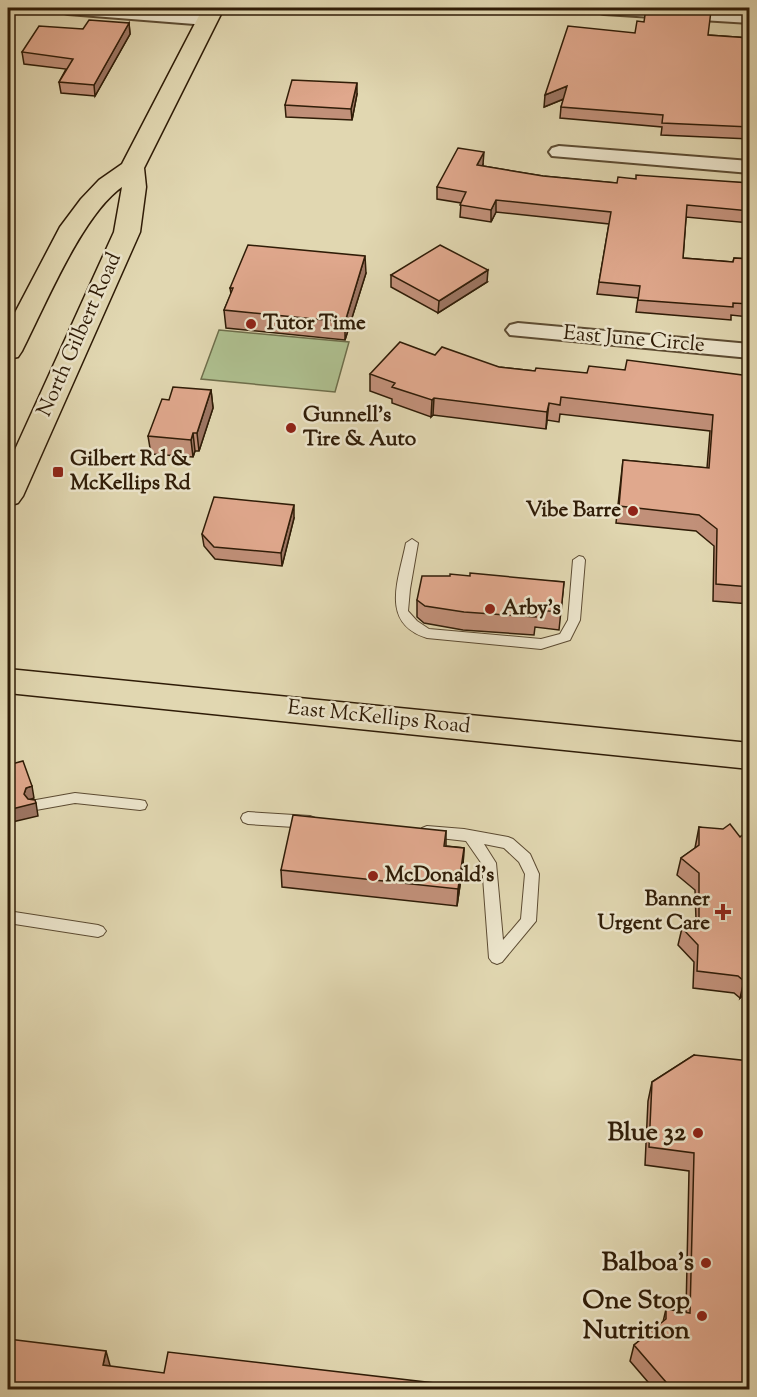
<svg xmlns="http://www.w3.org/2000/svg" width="757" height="1397" viewBox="0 0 757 1397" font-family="'Sorts Mill Goudy',serif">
<rect width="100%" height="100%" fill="#e1d7b1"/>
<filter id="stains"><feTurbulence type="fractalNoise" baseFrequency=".00333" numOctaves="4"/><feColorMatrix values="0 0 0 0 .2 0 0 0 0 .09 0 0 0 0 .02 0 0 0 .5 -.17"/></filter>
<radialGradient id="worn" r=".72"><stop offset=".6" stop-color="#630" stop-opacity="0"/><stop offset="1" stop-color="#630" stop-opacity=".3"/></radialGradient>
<path fill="#aebf8f" stroke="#6e6e4b" stroke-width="1.5" d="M219,330L349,342L335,392L201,379Z"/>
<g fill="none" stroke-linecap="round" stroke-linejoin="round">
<g stroke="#5c4b32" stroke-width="2">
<path id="lane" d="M412,539L418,543L410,589L408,611L417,621L429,629L541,639L560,634L568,620L573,560L579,556L583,557L585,560L580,620L570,640L541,649L427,638C379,623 399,579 406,543Z
M75,793L140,800L145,801L147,805L145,809L140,810L75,803L36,810L31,809L29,805L31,801L36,800Z
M248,812L310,816L315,818L317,822L315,826L310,828L248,824L243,822L241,818L243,814Z
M427,826L464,829L508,837L513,839L530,854L539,874L536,921L502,962L497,964L492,962L489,958L482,864L466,841L422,836L420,832L422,828ZM484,844L504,848L519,862L525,874L521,919L503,940L496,863Z
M8,911L98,925L103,927L106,931L103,935L98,937L8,923Z"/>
</g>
<g stroke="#5c4b32" stroke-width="4">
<path id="street" d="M59,8H132L207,13L214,15L216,19L214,23L207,25L68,14L61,12Z
M595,8H686L750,11V23L604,14L597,12Z
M559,146L750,161V173L552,156L549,152L552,148Z
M518,323L750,344V358L510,335L506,330L510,325Z"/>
</g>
<g stroke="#2f1c07" stroke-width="3">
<path id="primary" d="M203,8H224L144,168L146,187L140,232L23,496L18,503L8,506V465L114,232L122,187C82,215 45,306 22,351L18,357L8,359V326L60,227L81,199L99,180L122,164Z
M8,669L750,743V769L8,693Z"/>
</g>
<use href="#lane" fill="#ece5cc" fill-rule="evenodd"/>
<use href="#street" fill="#ece5cc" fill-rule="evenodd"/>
<use href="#primary" fill="#e1d7b1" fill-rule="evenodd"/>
</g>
<path fill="#c19079" stroke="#2f1c07" stroke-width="1.5" d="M129,23L130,34L95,96L61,93L59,82L66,69L24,64L22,52L83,29Z
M635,33L708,35L750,38V139L661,135L662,127L560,118L561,107L564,99L544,107Z
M357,94L352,120L286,117L285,105Z
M483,164V166L543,176L617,183L636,179L750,183V223L686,217L683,258L733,262L734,258L750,259L749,317L731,315V320L636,312L638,298L597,294L609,224L496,212L491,222L460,217L461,203L437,199V187Z
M366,273L345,340L226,328L224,310L231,294L230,288Z
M391,275L487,282L438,313L391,287Z
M435,355L499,367L535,371L587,373L625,370L750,376V604L713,601L714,546L696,531L616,523L623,460L707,468L710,431L560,414L559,422L547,420L546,429L433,415L431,417L392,403V399L370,391V374Z
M211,390L213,408L199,451H195L193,457L151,454L148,436Z
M294,518L282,566L215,559L204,546L202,534Z
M470,576L564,582L559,630L535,627L534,635L463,630L424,623L417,617V600Z
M699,827L740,837L750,829V994L745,993L740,998L734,993L693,988L694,962L678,945L682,928L696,920L695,890L677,875L681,858L695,848Z
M446,831V846L464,848L463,865L457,906L282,887L281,870Z
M694,1055L750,1389H654L630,1361L634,1345L663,1322L666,1309L686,1312L689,1171L645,1165L648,1101L652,1082Z"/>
<path fill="#9d7663" stroke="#2f1c07" stroke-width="1.5" d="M11,11L13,23L8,31V17Z
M129,23L130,34L95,96L94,85Z
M357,83V94L352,120L351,109Z
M567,86L566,98L544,107L545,95Z
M484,152L483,164L477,177V165Z
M496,200V212L491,222V210Z
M365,256L366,273L345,340V322Z
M488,270L487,282L438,313L439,301Z
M211,390L213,408L199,451L197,433Z
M434,398L433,415L431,417L432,400Z
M549,403L547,420L546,429L547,412Z
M193,433L195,451L193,457L191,440Z
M294,505V518L282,566L281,553Z
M32,786L34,798L29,800L36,803L38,816L8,823V810L24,794L26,788Z
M464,848L463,865L457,906L458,889Z
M750,977L745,993L740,998L744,981Z
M106,1351L111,1369L103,1365Z"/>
<path fill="#e0a88d" stroke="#2f1c07" stroke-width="1.5" d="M646,8L711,11L708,35L750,38V127L662,123L663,115L561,107L567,86L545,95L568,26L635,33L637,21L644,22Z
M89,20L129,23L94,85L59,82L73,59L22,52L39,26L83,29Z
M292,80L357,83L351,109L285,105Z
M458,148L484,152L477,165L543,176L617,183L618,177L636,179V175L750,183V211L687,205L683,258L733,262L734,258L750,259V304L733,303V307L638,300L640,286L599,282L611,212L496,200L491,210L460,205L466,192L437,187Z
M248,245L365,256L345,322L224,310L233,288H230Z
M440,245L488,270L439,301L391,275Z
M400,342L435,355L442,347L499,367L535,371L536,368L587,373L589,366L625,370L627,360L750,376V587L716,584L717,529L699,515L619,506L623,460L709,468L713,415L561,397L560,405L549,403L547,412L434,398L432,400L392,387L395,383L370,374Z
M173,387L211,390L197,433H193L191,440L148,436L162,399L169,400Z
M214,497L294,505L281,553L214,547L202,534Z
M470,573L564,582L561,612L536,610V617L464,612L425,606L417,600L422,576H450V574L470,576Z
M23,761L32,786L26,788L24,794L28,799L35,800L36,803L8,810V765Z
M293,815L446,831L444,846L464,848L458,889L281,870Z
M730,824L740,837L750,829V977L744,981L738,976L697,971L698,945L682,928L699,918V873L681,858L699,845V827L723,829Z
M694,1055L750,1061V1389H672L634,1345L666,1319V1309L690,1313L694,1153L649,1147L652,1082Z
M8,1339L106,1351L103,1365L164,1373L168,1352L443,1384V1389H8Z"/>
<g fill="#8f2418" stroke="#ece5cc" stroke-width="2">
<circle cx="251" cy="324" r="6"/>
<circle cx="291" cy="428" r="6"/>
<rect x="52" y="466" width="12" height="12" rx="3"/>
<circle cx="633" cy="511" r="6"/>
<circle cx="490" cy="609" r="6"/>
<circle cx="373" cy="876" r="6"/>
<path d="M720 903h6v6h6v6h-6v6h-6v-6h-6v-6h6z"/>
<circle cx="698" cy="1133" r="6"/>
<circle cx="706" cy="1263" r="6"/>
<circle cx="702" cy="1316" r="6"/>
</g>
<g text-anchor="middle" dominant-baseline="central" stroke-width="5" stroke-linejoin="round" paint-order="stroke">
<g font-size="21" font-weight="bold" fill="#2f1c07" stroke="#ece5cc" text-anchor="start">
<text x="263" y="324">Tutor Time</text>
<text x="303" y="416">Gunnell's<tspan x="303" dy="24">Tire &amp; Auto</tspan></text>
<text x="70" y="460">Gilbert Rd &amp;<tspan x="70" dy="24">McKellips Rd</tspan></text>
<text x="621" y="511" text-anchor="end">Vibe Barre</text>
<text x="502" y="609">Arby's</text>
<text x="385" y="876">McDonald's</text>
<text x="710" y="900" text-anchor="end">Banner<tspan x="710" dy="24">Urgent Care</tspan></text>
</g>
<g font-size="21" fill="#2f1c07" stroke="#ece5cc">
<text transform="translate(80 335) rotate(-66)">North Gilbert Road</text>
<text transform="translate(634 340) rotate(5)">East June Circle</text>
<text transform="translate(379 718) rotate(6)">East McKellips Road</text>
</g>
<g font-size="26" font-weight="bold" fill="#2f1c07" stroke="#ece5cc" text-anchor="end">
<text x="686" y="1133">Blue 32</text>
<text x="694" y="1263">Balboa’s</text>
<text x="690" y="1301">One Stop<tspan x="690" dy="30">Nutrition</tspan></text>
</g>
</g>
<rect width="757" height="1397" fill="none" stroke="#e1d7b1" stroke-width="30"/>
<rect x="9" y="9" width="739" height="1379" fill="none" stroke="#2f1c07" stroke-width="3"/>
<rect x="15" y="15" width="727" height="1367" fill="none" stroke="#2f1c07" stroke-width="1.5"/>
<rect width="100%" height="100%" filter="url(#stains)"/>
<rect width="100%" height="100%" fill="url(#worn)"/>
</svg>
